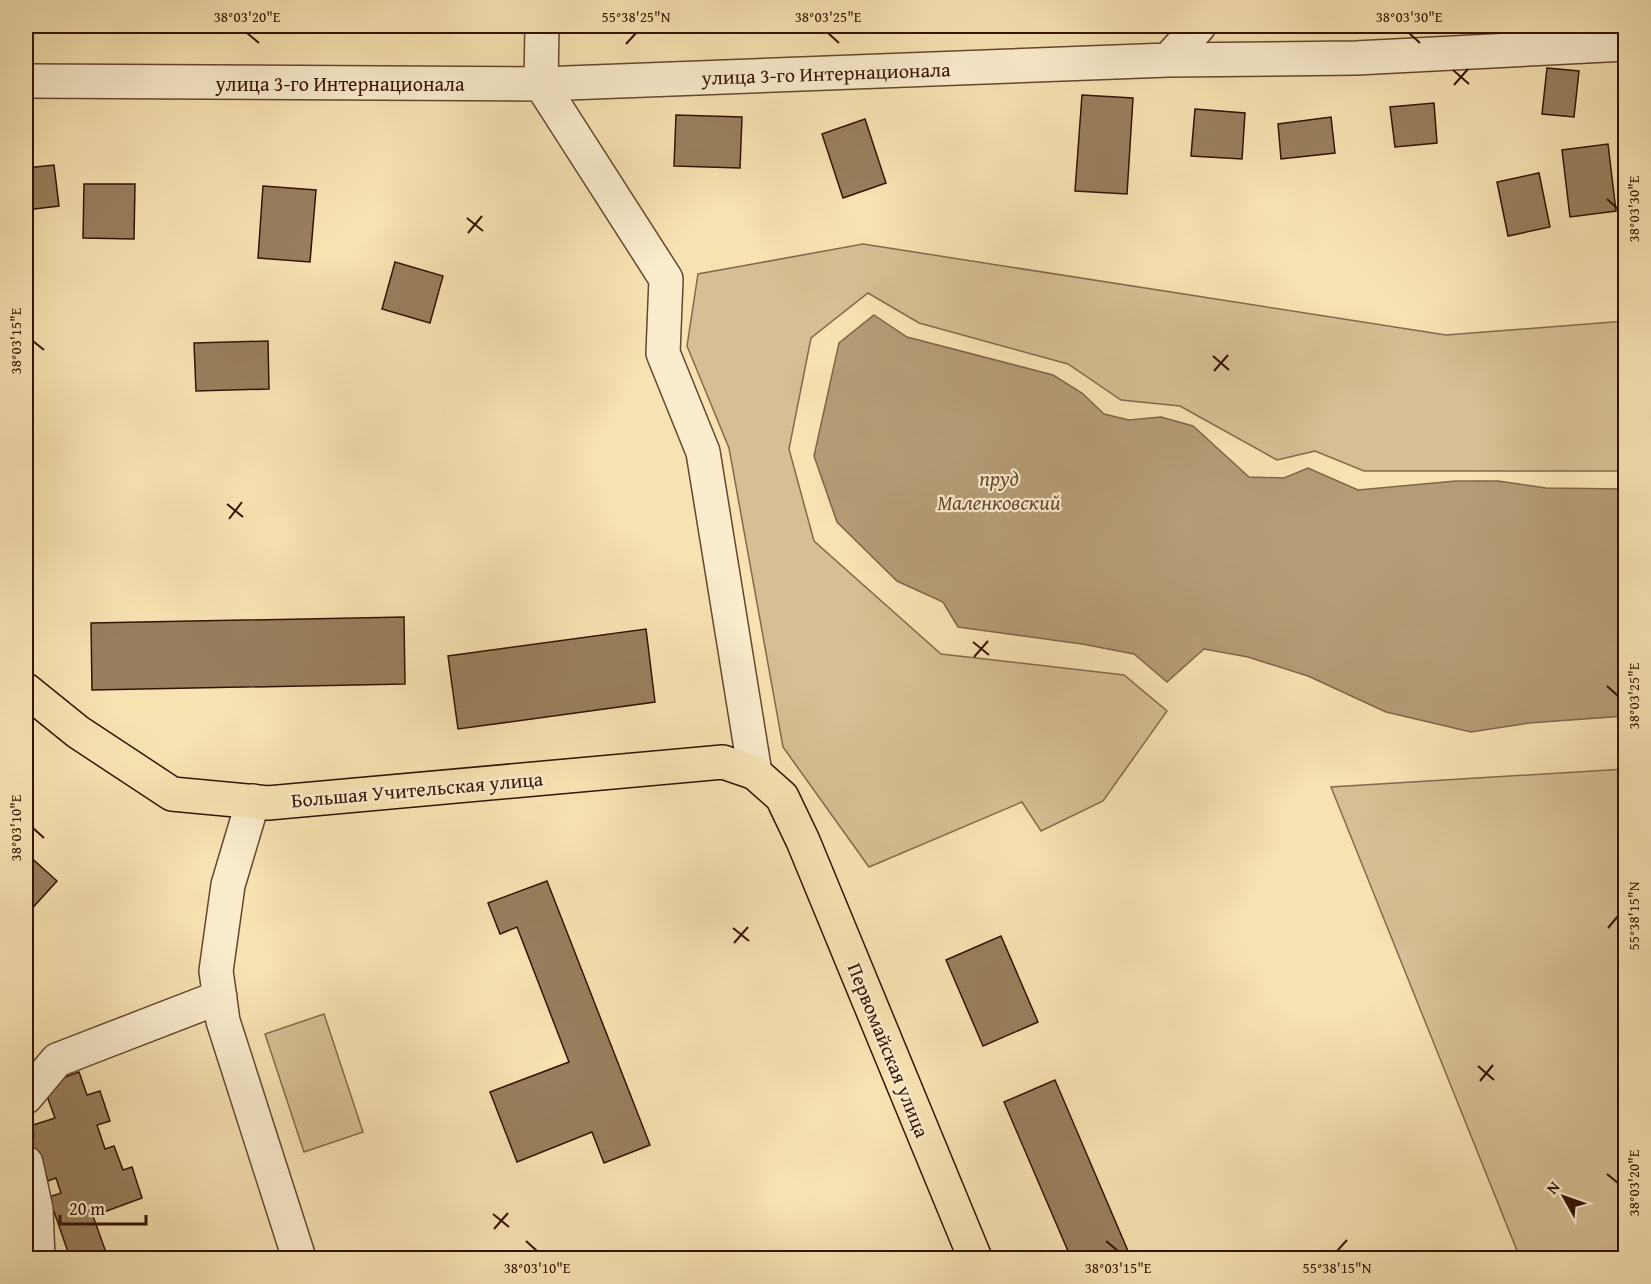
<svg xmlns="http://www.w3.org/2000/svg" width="1651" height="1284" viewBox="0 0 1651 1284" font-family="'Gentium Book Plus',serif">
<rect width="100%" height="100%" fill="#f7e2b2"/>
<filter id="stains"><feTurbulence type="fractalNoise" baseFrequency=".00333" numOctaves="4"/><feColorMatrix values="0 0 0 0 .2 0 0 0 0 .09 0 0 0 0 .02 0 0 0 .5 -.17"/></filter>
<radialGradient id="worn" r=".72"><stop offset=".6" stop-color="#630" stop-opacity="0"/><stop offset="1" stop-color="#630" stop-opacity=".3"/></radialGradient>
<path fill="#d6bf94" stroke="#85694c" stroke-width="1.5" d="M863,244L1446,335L1625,321V471H1364L1315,451L1277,460L1180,406L1121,400L1068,364L919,323L868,293L811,338L789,449L814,541L941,654L1124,675L1167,711L1103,801L1041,831L1022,802L869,867L783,747L729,448L687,346L698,274Z
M1625,769V1258H1520L1331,787Z
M324,1014L363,1132L304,1152L265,1034Z"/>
<path fill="#b59c76" stroke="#816548" stroke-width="1.5" d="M874,315L907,337L1053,375L1082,393L1104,414L1129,420L1161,417L1193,426L1249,477L1284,478L1308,468L1358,490L1456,481H1498L1546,488L1625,489V716L1529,723L1471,732L1386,712L1308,676L1248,657L1204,649L1167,682L1134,654L1082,644L958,627L943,602L897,581L837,522L814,456L839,343Z"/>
<path fill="#997f5e" stroke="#341303" stroke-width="1.5" d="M1547,68L1579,71L1574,117L1542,114Z
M1082,95L1133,98L1127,194L1075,191Z
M1434,103L1437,143L1395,147L1390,107Z
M1195,109L1245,113L1242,159L1191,156Z
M676,115L742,117L740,168L674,166Z
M1331,117L1335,153L1281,159L1278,124Z
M865,119L886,183L843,198L822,134Z
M1608,144L1616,211L1570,217L1562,150Z
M54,165L59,206L26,210V168Z
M1539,173L1550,227L1508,236L1497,182Z
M84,184H135L134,239L83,238Z
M263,186L316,190L310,262L258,258Z
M395,262L443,276L430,323L382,309Z
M268,341L269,389L196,391L194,343Z
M404,617L405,684L92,690L91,623Z
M646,629L655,702L458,729L448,656Z
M26,853L57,881L26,915Z
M547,881L650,1145L604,1163L592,1132L517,1162L490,1092L569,1062L517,927L500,934L488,903Z
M1001,936L1038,1022L983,1046L946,960Z
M79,1072L87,1095L100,1091L110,1121L97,1125L105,1149L114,1146L123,1170L132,1167L142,1198L93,1216L108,1258H70L49,1197L61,1193L56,1178L48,1181L42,1162L26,1152V1138L34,1136L30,1126L55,1118L43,1085Z
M1055,1080L1131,1258H1071L1004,1102Z"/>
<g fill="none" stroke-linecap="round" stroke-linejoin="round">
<g stroke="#65472f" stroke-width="36">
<path id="minor" d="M542,26L541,84L666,279L663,353L703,452L755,773
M1168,60L1199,26
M26,81L541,84L1168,60L1356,58L1626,44
M253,801L228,885L216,971L223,1021L299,1258
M26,1097L57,1060L220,997
M26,1163L36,1209L38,1258"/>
</g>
<g stroke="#341303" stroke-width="36">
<path id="major" d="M26,690L78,732L172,794L268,803L723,762L755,773L782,797L803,841L975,1258"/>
</g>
<use href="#minor" stroke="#faeccd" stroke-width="33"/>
<use href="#major" stroke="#f7e2b2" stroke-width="33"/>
</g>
<path fill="none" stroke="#341303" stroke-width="2" d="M247,33L259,43M828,33L839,43M1409,33L1420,43M626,44L636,33M1453,70L1469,84M1454,85L1468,69M1607,199L1618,209M467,218L483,231M468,233L482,216M33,341L44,350M1213,356L1229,370M1214,371L1228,355M227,504L243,517M229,519L242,502M973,642L989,655M974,657L988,641M1607,686L1618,696M33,828L44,838M733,928L749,941M1608,928L1618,916M734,943L748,927M1478,1066L1494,1080M1480,1081L1493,1065M1607,1174L1618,1183M493,1214L509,1227M494,1229L508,1213M526,1241L537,1251M1106,1241L1118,1251M1337,1251L1347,1240"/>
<g text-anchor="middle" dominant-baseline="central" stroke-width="4.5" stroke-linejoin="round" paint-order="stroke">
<g font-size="20" fill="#341303" stroke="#faeccd">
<text transform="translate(826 73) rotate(-2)">улица 3-го Интернационала</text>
<text x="340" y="83">улица 3-го Интернационала</text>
<text transform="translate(417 789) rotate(-5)">Большая Учительская улица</text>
<text transform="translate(889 1050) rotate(68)">Первомайская улица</text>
</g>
<g font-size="21" font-style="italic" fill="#684a31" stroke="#faeccd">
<text x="999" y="478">пруд<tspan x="999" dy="24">Маленковский</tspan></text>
</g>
</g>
<rect width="1651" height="1284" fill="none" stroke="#f7e2b2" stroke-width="66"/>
<g transform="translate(1564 1197) rotate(310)" stroke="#faeccd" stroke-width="4.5" paint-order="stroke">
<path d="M0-4.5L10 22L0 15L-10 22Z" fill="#341303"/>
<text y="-9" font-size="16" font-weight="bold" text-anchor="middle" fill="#341303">N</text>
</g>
<path d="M60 1215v9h86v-9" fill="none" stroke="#341303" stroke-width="3"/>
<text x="69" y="1215" font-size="18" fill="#341303" stroke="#faeccd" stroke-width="4.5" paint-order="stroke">20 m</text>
<rect x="33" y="33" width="1585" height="1218" fill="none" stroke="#341303" stroke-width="2"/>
<g font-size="15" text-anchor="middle" fill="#341303">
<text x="247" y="22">38°03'20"E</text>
<text x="636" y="22">55°38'25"N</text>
<text x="828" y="22">38°03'25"E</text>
<text x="1409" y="22">38°03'30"E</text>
<text transform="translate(1634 209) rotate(-90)" y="5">38°03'30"E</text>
<text transform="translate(16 341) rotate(-90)" y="5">38°03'15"E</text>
<text transform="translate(1634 696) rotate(-90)" y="5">38°03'25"E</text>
<text transform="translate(16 828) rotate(-90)" y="5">38°03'10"E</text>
<text transform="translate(1634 916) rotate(-90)" y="5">55°38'15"N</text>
<text transform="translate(1634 1183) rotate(-90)" y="5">38°03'20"E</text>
<text x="537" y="1273">38°03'10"E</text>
<text x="1118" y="1273">38°03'15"E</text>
<text x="1337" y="1273">55°38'15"N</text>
</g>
<rect width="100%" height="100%" filter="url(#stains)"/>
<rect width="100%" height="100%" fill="url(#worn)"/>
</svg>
